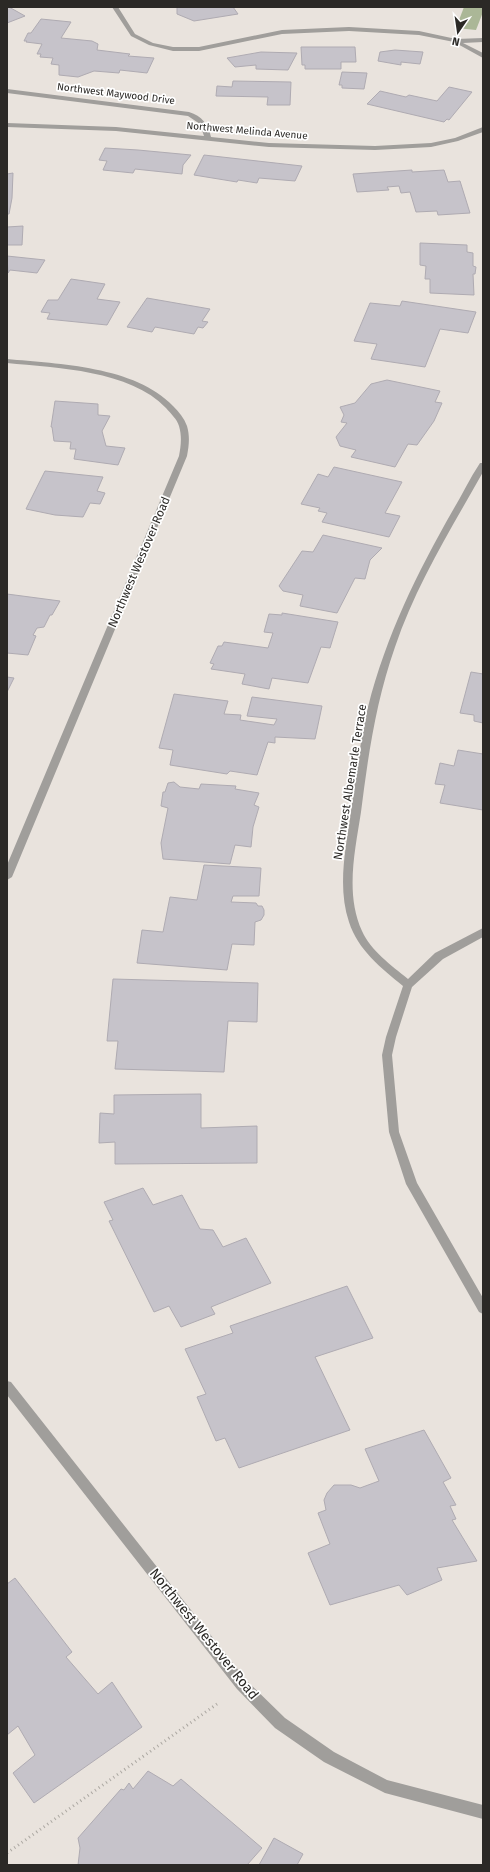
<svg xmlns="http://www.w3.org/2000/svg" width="490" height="1872" viewBox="0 0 490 1872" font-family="'Fira Sans',sans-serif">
<rect width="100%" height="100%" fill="#e9e3dd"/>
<path fill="#abb797" d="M464,7H483V12L476,30L456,28Z"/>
<path fill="#c6c3ca" stroke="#afabb2" d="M7,7H9L25,16L7,23Z
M177,7H233L238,14L194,21L177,14Z
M41,19L71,22L61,38L92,41L98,44L97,50L130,54L128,56L154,58L147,73L120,70L119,73L94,71L78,77L59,75V65L51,64L53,58L40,57L41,54H37L42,44L26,42L27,41H24L28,33H31Z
M301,47H355L356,62H341V69H305V65H302Z
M395,50L423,52L420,64L401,62V65L378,61L380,52Z
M261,52L297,53L288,70L256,69V65L235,67L227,58Z
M342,72L367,73L364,89L342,88V85H339Z
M233,81L291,82L290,105H267L268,97L216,96L217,86L232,87Z
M449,87L472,92L449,120L447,119L444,122L367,104L380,91L406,97L409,95L437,101Z
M105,148L138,150L191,155L183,165L182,174L135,169L133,173L103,170L107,161L99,160Z
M204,155L302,166L295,181L259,178L257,183L238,180L237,182L194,175Z
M412,170V172L444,170L448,182L460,181L470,213L438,215L437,211L416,212L410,192L401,193L399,186L387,187L389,190L357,192L353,174Z
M13,173L12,198L9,214H7V174Z
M23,226L22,245H7V227Z
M420,243L467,245V252L473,253V266L476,267L475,274H473L474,295L430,293V279H425L426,266L420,265Z
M7,256L45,260L37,273L10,270L8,273Z
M71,279L105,284L97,299L120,302L107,325L47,319L50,313L41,312L48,300H58Z
M147,298L210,309L202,321L208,322L203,328L198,327L194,334L155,327L152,332L127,327Z
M402,301L476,312L468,333L440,329L425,367L371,359L377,344L354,341L370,303L400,306Z
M387,380L440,391L435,402L442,403L434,421L417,445L408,444L395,467L351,457L356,450L340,446L336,437L347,423L341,422L344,415L340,407L355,403L371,384Z
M55,401L98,404V415L110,416L102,431L106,446L125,448L118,465L74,459L76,449H70L71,442L54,441L52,427H51Z
M334,467L402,482L385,513L400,516L389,537L322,522L327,513L318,511L320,508L301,504L318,474L328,477Z
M45,471L103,477L97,491L105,493L100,504L90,503L83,517L55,515L26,509Z
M323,535L382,548L370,560L365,579L355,578L337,613L300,606L303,595L283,591L279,586L302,551L313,552Z
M7,594L60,601L52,615H50L44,627L37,628L33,635L36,636L28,655L7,653Z
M282,613L338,622L330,648L321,647L308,683L272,678L269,689L242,684L245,674L211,669L214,664L210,663L218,646H222L224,642L268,648L273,633L264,632L269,614L282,615Z
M471,672L483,674V723L474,721V715L460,713Z
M7,677L14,678L7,692Z
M174,694L228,701L224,714L241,715L240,720L274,725L277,719L247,716L252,697L322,706L315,739L275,737V743L268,742L257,775L230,771L227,774L170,765L173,750L159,748Z
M458,750L483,754V810L440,803L445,785L435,784L440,763L454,766Z
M174,782L180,787L199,789L201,784L236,786L235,789L259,793L254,805L259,807L253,827L251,847L235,845L230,864L163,859L161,843L168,808L161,806L163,792H165L168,783Z
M204,865L261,868L259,896H233L231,902L256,903L258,906H262L264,910V915L261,920L255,922L254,945L232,944L227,970L137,963L142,930L163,932L170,897L197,900Z
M113,979L258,983L257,1022L228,1021L224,1072L115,1069L118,1041H107Z
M201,1094V1128L257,1126V1163L115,1164V1142L99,1143L100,1113L114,1114V1095Z
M143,1188L153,1205L182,1195L200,1229L213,1230L223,1247L246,1238L271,1283L211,1307L215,1314L181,1327L169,1306L154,1312L109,1221L113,1220L104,1202Z
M347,1286L373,1338L315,1357L350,1430L239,1468L225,1438L216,1441L197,1397L206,1394L185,1349L233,1333L230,1326Z
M424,1430L451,1478L443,1482L456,1505L450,1506L456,1519L452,1520L477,1561L437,1568L442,1580L407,1595L399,1585L330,1605L308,1553L330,1544L318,1513L326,1510L324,1500L327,1493L334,1485H351L360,1488L379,1481L365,1449Z
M15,1578L72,1652L66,1657L98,1694L112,1682L142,1727L34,1803L13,1773L35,1755L18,1726L7,1735V1584Z
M148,1771L173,1786L181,1779L262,1848L247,1865H78L80,1848L78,1838L121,1789L124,1790L129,1783L133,1789Z
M274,1838L303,1854L297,1865H259Z"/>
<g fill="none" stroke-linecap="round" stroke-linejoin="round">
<path stroke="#aca8a2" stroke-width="3" stroke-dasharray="1 3.5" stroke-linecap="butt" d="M7,1853L217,1704"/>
<path fill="#a09e9b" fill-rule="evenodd" d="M112,7H118L135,34L153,43L173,47H199L282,30L349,27L419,31L456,39L483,38V42L463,43L483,53V58L454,42L419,35L349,31L282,34L199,51H173L149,45L131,36Z
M7,89L189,112C202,116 208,124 211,137L269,143L375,146L431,143L455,138L483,127V132L458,141L431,147L375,150L269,147L116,131L7,127V123L116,127L204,136L200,124L188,116L7,93Z
M7,359C59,364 135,366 173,406C179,412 184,418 187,426C190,436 189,446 187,456L12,877L7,880V865L179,456C181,446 182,436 179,426C177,419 171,414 166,408C130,370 57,368 7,363Z
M480,463H483V472C451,529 416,585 395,647C376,701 368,756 361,812C355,851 345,894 362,931C371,951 391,965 408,979L435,953L483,928V937L443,959L412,987L396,1037L392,1055L399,1132L417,1183L483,1298V1314L479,1312L406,1184L389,1132L382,1055L386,1037L403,986C381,968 358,950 349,922C337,886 346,848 351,811C356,776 360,741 368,707C386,636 417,573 453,510C462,495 470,478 480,463Z
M7,1381L11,1382L247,1681L285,1718L334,1752L387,1780L483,1805V1819L385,1793L324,1762L275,1728L237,1689L7,1395Z"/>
</g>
<g text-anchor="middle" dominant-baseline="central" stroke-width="3.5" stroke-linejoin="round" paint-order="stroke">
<g font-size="10" fill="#2b2926" stroke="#fff">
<text transform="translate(116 94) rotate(7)">Northwest Maywood Drive</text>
<text transform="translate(247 131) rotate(5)">Northwest Melinda Avenue</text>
</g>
<g font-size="12" fill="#2b2926" stroke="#fff">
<text transform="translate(139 562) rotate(-67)">Northwest Westover Road</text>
<text transform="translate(350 782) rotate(-81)">Northwest Albemarle Terrace</text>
</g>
<g font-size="14" fill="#2b2926" stroke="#fff">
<text transform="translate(204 1634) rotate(51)">Northwest Westover Road</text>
</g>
</g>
<rect width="490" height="1872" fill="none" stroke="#2b2926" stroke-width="16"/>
<g transform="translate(458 32) rotate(193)" stroke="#ffffff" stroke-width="3" paint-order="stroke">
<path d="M0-3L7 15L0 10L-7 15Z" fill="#2b2926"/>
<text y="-6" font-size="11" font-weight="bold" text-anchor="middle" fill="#2b2926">N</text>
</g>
</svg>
